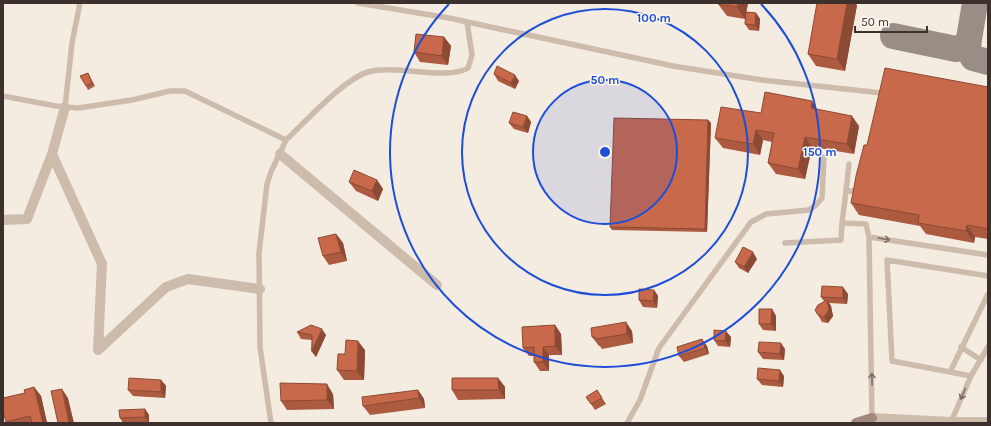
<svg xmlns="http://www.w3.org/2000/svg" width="991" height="426" viewBox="0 0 991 426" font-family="Karla,sans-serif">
<rect width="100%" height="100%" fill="#f4ebe1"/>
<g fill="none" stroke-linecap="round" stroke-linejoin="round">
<path stroke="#988e86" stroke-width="26" d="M893,36L956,49L963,47L969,39L968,49L973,58L988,62
M969,39L975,3"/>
<path stroke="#cdbbac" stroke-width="5.5" d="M358,3L449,18L673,66L762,80L882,93
M3,96L56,106L78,108L132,100L170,91H185L286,140C305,122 344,79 368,72C396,64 446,81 468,68L472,55L467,22
M65,107L72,43L80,3
M846,191L849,164
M859,191H846L842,223L866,224L869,237
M785,243L841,240L842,223
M961,347L981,360
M950,372L988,294
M971,376L892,361L887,260L988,276
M872,418L869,237L988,255
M951,422L971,376L988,347
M271,423L260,347L259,253L267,184L271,172L286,140
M627,423L640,400L659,348L751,222L766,214L809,210L816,205L822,198L824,157"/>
<path stroke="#cdbbac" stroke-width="10" d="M65,107L52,154L102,264L98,350L166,287L188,279L260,289
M280,154L437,285
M3,220L27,219L52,154
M872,418L951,422H988"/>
<path stroke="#a18a7d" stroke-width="10" d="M856,423L872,418"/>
</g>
<path fill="#ac5a40" d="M748,3L746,12L756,13L760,19L759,31L749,30L745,24V19L727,16L718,4Z
M857,5L845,71L816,66L808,54Z
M444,37L451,46L448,65L420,62L414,52Z
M88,73L95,86L88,90L86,86Z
M494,74L519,81L515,89L498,81Z
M988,87V239L975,237L974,243L926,234L920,226L859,215L851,203L867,145Z
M818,110L859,126L854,154L812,147L805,179L776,174L768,163L772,142L763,140L760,155L723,148L715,138L761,113Z
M527,116L531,122L528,133L514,129L509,123Z
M708,120L711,123L707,232L612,230L610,227Z
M377,180L383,189L378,201L356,191L349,182Z
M336,234L343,243L347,261L329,265L323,256Z
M757,259L748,273L739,268L735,262Z
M654,290L658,296L657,308L643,307L639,300Z
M848,294L847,304L829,303L831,306L833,316L828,323L822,322L818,315L824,301L821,297Z
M772,309L776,316V331L763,330L759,324Z
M555,325L561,334L562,355H549V371H540L534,362V356H529L523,348Z
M632,331L633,343L602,349L600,346H599L592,337Z
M297,332L326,335L316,357L311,351L312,340L301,339Z
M731,337L730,347L718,346L714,340Z
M707,346L709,354L684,362L679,356Z
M785,349L784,360L763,359L758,352Z
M365,350L364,380H344L337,370L345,354Z
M784,376L783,387L762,385L757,379Z
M498,378L505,387V399L458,400L452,390Z
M161,380L166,386L165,398L133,396L128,390Z
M34,387L41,396L47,423H6V422L25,393Z
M418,390L424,399L425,408L370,415L363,406Z
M597,390L606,404L595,410L591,404Z
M333,394L334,409L287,410L281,401Z
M145,409L149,415V423H123L120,418Z"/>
<path fill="#8c4a34" d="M738,3H748L745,19L737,7Z
M847,3H855L857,5L845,71L837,59Z
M756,13L760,19L759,31L755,25Z
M444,37L451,46L448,65L442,56Z
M515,75L519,81L515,89L511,83Z
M812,101L819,112L811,108Z
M527,116L531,122L528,133L523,127Z
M852,116L859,126L854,154L847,144Z
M708,120L711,123L707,232L705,229Z
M756,130L763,140L760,155L753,144Z
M805,137L812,147L805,179L798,169Z
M377,180L383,189L378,201L372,191Z
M967,225L975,237L974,243L966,231Z
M336,234L343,243L347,261L341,252Z
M753,252L757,259L748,273L744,267Z
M843,287L848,294L847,304L843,298Z
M654,290L658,296L657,308L653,301Z
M827,300L831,306L833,316L828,323L824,317Z
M772,309L776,316V331L771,324Z
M626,322L632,331L633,343L627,334Z
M555,325L561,334L562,355L555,346Z
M322,329L326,335L316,357L312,351Z
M726,331L731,337L730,347L725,341Z
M702,339L707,346L709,354L705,348Z
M358,341L365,350L364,380L357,371Z
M781,343L785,349L784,360L780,354Z
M543,347L549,355V371L543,362Z
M780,370L784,376L783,387L779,381Z
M498,378L505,387V399L499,390Z
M161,380L166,386L165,398L161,392Z
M327,384L333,394L334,409L327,400Z
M34,387L41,396L47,423H43Z
M62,389L68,398L74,423H69Z
M418,390L424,399L425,408L419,398Z
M145,409L149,415V423L145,417Z"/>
<path fill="#c8694b" stroke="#8c4a34" d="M718,3H738L737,7L718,4Z
M817,3H847L837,59L808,54Z
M746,12L756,13L755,25L745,24Z
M416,34L444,37L442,56L414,52Z
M497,66L515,75L511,83L494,74Z
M885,68L988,87V229L967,225L966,231L918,223L919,215L851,203L856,176L864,145H867Z
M88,73L92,83L86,86L80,76Z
M765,92L812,101L811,108L852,116L847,144L805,137L798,169L768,163L774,133L756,130L753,144L715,138L721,107L761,113Z
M513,112L527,116L523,127L509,123Z
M614,118L708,120L705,229L610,227Z
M354,170L377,180L372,191L349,182Z
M336,234L341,252L323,256L318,238Z
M743,247L753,252L744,267L735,262Z
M822,286L843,287V298L821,297Z
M639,289L654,290L653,301L639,300Z
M827,300L829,310L824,317L818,315L815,310L818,305Z
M759,309H772L771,324H759Z
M626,322L627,334L595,339V337H592L591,328Z
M311,325L322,329L312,351V335L297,332Z
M555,325V346L543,347V362H534V347L523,348L522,327Z
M714,330L726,331L725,341L714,340Z
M702,339L705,348L679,356L677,347Z
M346,340L358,341L357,371L337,370L338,354H345Z
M759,342L781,343L780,354L758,352Z
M758,368L780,370L779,381L757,379Z
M129,378L161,380V392L128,390Z
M452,378H498L499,390H452Z
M280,383L327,384V400L281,401Z
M34,387L43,423H32L30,416L6,422L3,411V398L25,393L24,390Z
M62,389L69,423H58L51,391Z
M418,390L419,398L363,406L362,397Z
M597,390L602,398L591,404L586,397Z
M145,409V417L120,418L119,410Z"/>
<defs><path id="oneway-shaft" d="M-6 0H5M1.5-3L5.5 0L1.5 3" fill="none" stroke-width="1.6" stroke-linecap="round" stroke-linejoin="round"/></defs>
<g stroke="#7d6f65">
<use href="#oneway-shaft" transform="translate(884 239) rotate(9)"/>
<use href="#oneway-shaft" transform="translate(872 379) rotate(-91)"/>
<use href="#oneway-shaft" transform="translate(963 394) rotate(113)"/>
</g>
<circle cx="605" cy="152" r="72" fill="#1d4ed8" fill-opacity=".12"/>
<g fill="none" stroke="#1d4ed8" stroke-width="2">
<circle cx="605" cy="152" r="72"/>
<circle cx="605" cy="152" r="143"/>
<path d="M761 4A215 215 0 1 1 449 4"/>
</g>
<circle cx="605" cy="152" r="6" fill="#1d4ed8" stroke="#fbf5ee" stroke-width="2"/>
<g font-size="12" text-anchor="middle" font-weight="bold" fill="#1d4ed8" stroke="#fbf5ee" stroke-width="3" stroke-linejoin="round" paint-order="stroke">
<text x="654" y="22">100 m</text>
<text x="605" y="84">50 m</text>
<text x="820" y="156">150 m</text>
</g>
<rect width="991" height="426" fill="none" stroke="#3b302b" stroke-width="8"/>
<path d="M855 26v6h72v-6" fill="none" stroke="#3b302b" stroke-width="2"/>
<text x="861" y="26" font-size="12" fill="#3b302b" stroke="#fbf5ee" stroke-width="3" paint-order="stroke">50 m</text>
</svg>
